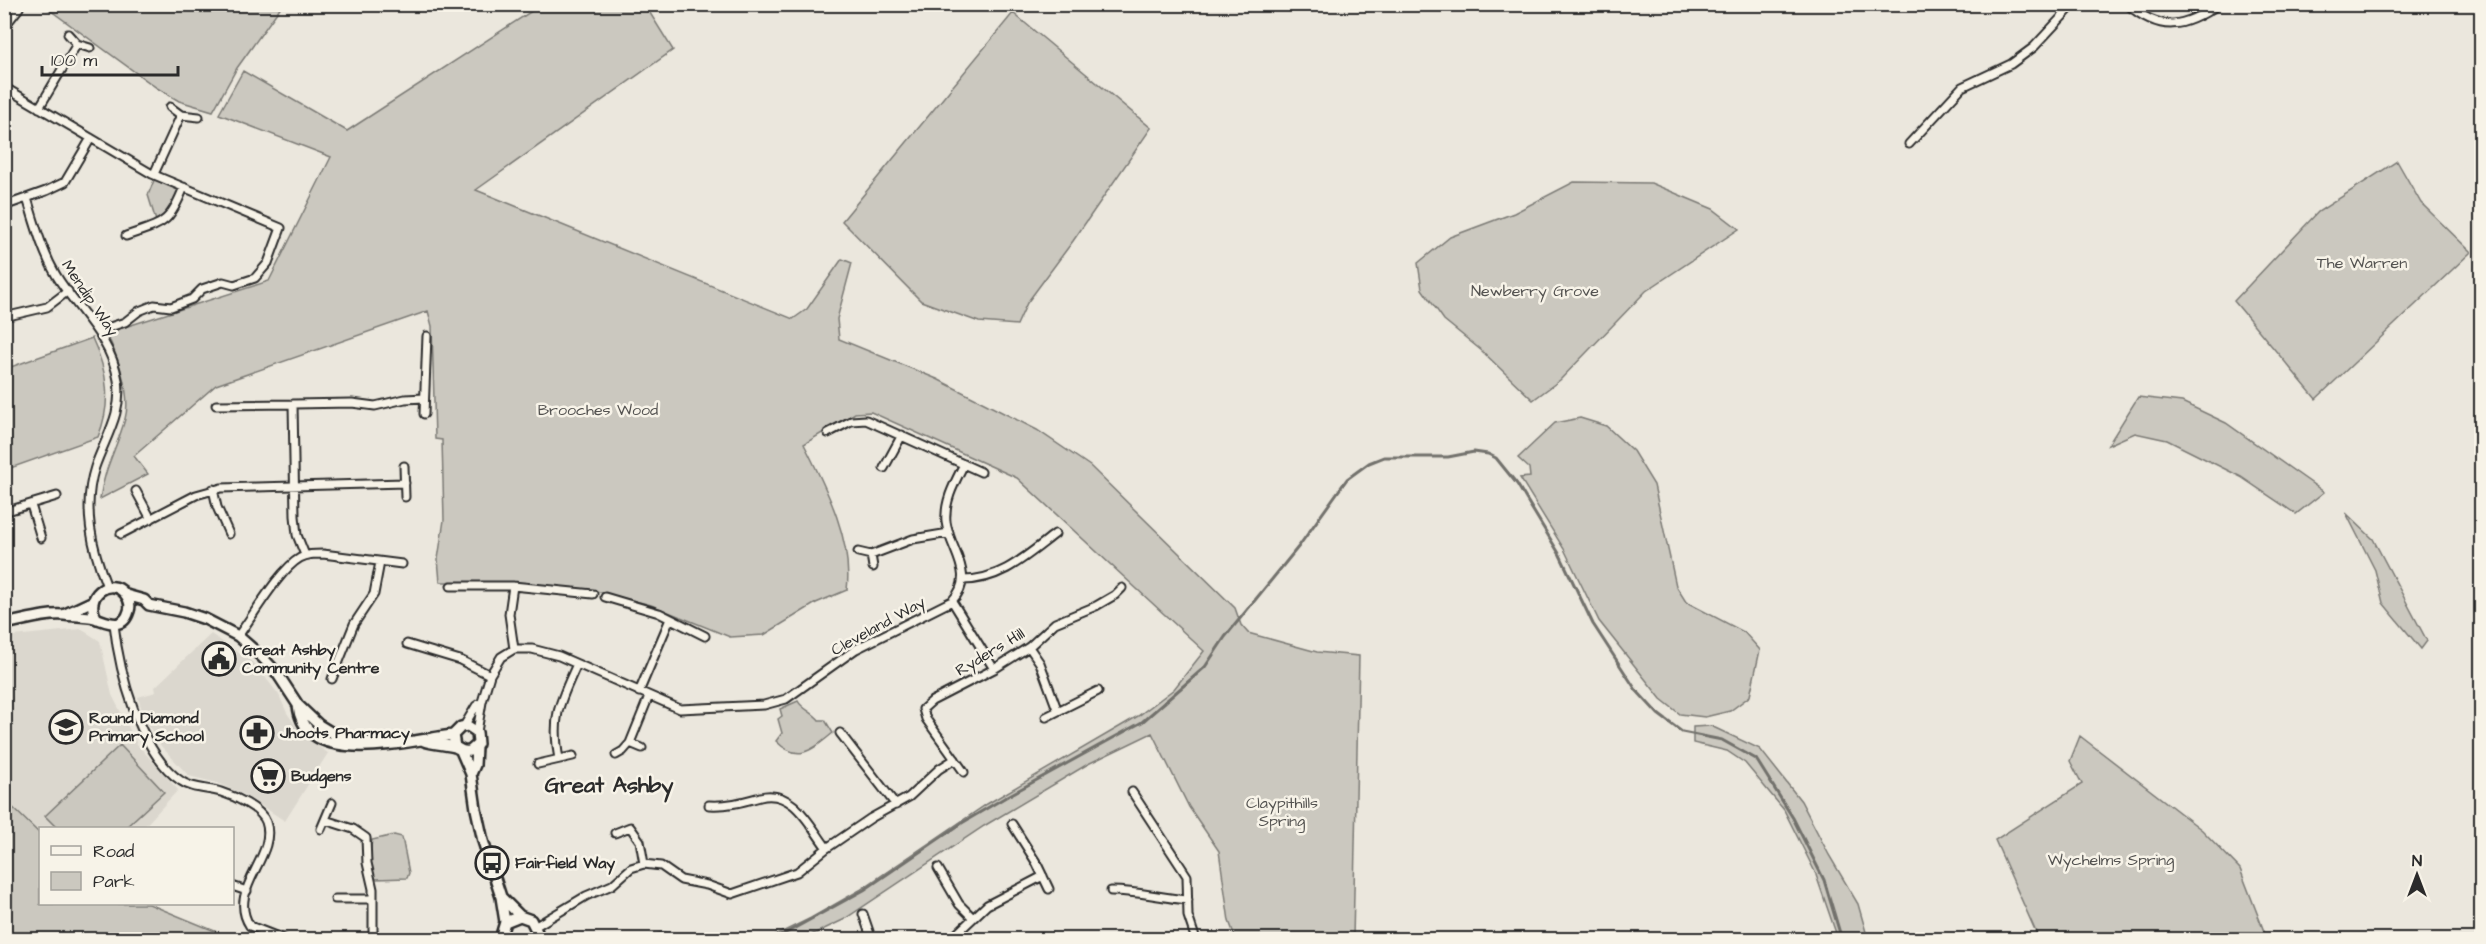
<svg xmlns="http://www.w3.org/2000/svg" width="2486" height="944" viewBox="0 0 2486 944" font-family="'Architects Daughter',sans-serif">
<rect width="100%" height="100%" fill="#ebe7dd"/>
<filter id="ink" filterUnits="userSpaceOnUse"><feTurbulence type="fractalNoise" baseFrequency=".0167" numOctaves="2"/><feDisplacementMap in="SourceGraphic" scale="12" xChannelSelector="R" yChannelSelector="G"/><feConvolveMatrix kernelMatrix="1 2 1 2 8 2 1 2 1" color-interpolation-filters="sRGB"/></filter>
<g filter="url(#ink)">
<path fill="#dbd7ce" d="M81,629L100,641L112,695L137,744L178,790L143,828H40V834L5,800L4,637Z
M211,634L255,664L279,695L287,713L303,736L328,753L285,821L245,795L217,783L189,776L161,746L144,718L138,697L156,692L155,687Z"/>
<path fill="#cbc8bf" stroke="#7b7a75" stroke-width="1.5" d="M43,5H282L237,68L213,111L179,101L157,88Z
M541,5H645L673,50L476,190L793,319L807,309L842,259L852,263L837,319L839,339L937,379L1037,430L1090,466L1235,608L1241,625L1248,633L1317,652L1359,656L1353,939H1236L1229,921L1219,851L1189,807L1152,733L1088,764L984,826L843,920L803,939H638L663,932L703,938L768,939L811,918L860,890L987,804L1138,716L1174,689L1204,651L1017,478L871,412L855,413L804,444C826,488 853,540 847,590L816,603L764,635L730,637L651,605L596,591L515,582H440L438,559L444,520L442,440L435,439L432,326L428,311L216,385L134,456L148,474L100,499C104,468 117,448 125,419C132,395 117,354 106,333L269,281L331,157L219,114L243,71L347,131Z
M1013,13L1151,128L1073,241L1027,303L1017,325L979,322L921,301L842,221Z
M2397,161L2421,203L2471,252L2316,399L2234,301L2318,212Z
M155,178L177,188L178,194L166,218L156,221L148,195Z
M1574,182L1651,183L1713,209L1739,229L1646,291L1560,380L1533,400L1482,351L1444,320L1422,289L1418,263L1450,237L1514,213Z
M92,338C108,372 112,403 98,437L5,470V369Z
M2138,397L2182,402L2226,423L2324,492L2296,514L2241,477L2167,440L2135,433L2108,445Z
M1580,418L1606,426L1633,451L1654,485L1676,586L1686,602L1744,632L1760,650L1750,696L1730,711L1705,717L1680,714L1661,699L1599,621L1564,549L1520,478L1530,477L1529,468L1518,458L1555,423Z
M2346,513L2373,539L2427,641L2421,649L2383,603L2375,570Z
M798,701C802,709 813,712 819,720H825L833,733C813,749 799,764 776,741L782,733L778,719L782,716L780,709Z
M1711,726L1760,749L1801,801L1829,855L1858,904L1868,939H1838L1815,872L1784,810L1745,763L1727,751L1693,743V727Z
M2080,736L2202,830L2240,869L2267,939H2039L1995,840L2082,784L2070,761Z
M120,745L164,792L125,828H57L45,816Z
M5,800L40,834V904H149L222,934L245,939H5Z
M394,835L402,837L409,873L407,878L375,879L369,857L372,840Z"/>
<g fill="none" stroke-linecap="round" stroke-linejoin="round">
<path stroke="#72716c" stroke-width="3" d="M647,940L663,935L696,940
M773,940L864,890L962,823L1006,797L1142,722L1205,667L1225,637L1299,546L1347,479L1369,463L1384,457H1448L1474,452L1488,454L1496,458L1517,484L1560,555L1593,624L1636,690L1658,714L1682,732L1722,740L1756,759L1793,818L1824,880L1842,940"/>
<g stroke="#2b2b2b" stroke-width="11">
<path id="minor" d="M2127,4C2161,33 2184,28 2219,4
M4,27L19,8
M68,34L77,44
M4,87L152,174L281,228L268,263L255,278L234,285L223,282L202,289L192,299L171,307L154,305L139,311L125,322L98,331
M39,108L77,44L90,48
M181,115L199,117
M1909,144L1962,87L2011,64L2034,47L2074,4
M154,174L181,115L170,107
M27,198C35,224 42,251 56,275C77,310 111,337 118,380C123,413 105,438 95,467C82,507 92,549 107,587
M4,206L46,191L65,182L91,138
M126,236C163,223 169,225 184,187
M4,317L47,307L68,291
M216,405L293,404
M424,414L427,336
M828,433L851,421L866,420L981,472
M404,466L405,497
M884,468L902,435
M213,489L217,507L229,534
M136,491L151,519
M31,505L41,538
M4,512L57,496
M121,534L196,495L221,488L405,483
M858,552L871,555L873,567
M305,555L297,535L295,516L293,404L352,403L375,406L405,399L424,398
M871,555L913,539L949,533
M963,580C1001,580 1026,556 1055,534
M451,586H513L593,594
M513,586L509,614L514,649
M605,597L659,613L705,636
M952,601L994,669
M114,624C119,671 140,754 181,781C192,789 208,788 221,792C234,796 261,808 266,822C278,856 226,890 250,926L286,940
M238,636C253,616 280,569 300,558C307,554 314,554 323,554L402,564
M407,644L460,660L490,675
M1029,647L1040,663L1057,709
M332,679L354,624L374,594L380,562
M639,692L670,619
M1046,717L1098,691
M464,726L476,706L482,702
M477,732L482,702L490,675L501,657L514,649H532L559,656L680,709L764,705L786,699L856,649L952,601C977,575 950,551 946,522C944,501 955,482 964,464
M840,733L896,805
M630,743L649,696
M616,755L623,751L630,743L642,748
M559,759C551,716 560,702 577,664
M538,764L573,756
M964,772L926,719L923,709L932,701L994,669L1029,647L1055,623L1096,606L1115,595L1122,588
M1132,792L1187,876L1188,916L1196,940
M325,820L353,829L366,838L367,863L373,889V940
M1012,824L1036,862L1049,889
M321,829L332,803
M615,833L630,827L640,841L644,864
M827,848L871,818L909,797L939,769L955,759
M938,868L959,904L972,917
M232,886L247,891
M1111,891C1140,891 1160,898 1188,900
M335,899H373
M863,914L872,940
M536,926L586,896L612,885L631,868L644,864L661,866L681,880L707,885L732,894L797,872L827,848C810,826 793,788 760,797C742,802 728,806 709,805
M950,940L987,905L1043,876"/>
</g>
<g stroke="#2b2b2b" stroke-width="14">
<path id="tertiary" d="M126,595L144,600L149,605L184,612L205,619L238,636L262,657L277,673L298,705L319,725L337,736L377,744
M63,615L93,601
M4,624C23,621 45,613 64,615C73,616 86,616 95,618C108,622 123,631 129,611C131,605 129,599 125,594C110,575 82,597 97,619
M298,705C304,771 414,739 453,735
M424,741C432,744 449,745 455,747C462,750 462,752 470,751L478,744L477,732L468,726L461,727L453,735L455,747
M461,751L471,774L476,809L483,841L501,897L505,922L502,932L503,940
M471,774L475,765L476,747
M501,897L520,916
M505,922L520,916L531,920L537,932L536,940"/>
</g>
<use href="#minor" stroke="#f7f3e8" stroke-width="7"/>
<use href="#tertiary" stroke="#f7f3e8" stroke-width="9"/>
</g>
</g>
<defs>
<g id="civic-ring" transform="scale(1.725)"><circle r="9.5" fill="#f7f3e8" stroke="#2b2b2b" stroke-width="1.5"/><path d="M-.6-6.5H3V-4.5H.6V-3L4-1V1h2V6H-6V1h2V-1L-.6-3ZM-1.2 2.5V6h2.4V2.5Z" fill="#2b2b2b"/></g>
<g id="school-ring" transform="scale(1.725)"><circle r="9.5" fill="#f7f3e8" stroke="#2b2b2b" stroke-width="1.5"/><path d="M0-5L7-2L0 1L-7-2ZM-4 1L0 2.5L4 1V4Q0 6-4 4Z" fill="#2b2b2b"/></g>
<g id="pharmacy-ring" transform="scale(1.725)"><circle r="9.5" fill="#f7f3e8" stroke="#2b2b2b" stroke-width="1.5"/><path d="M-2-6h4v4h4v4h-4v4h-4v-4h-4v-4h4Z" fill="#2b2b2b"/></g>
<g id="supermarket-ring" transform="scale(1.725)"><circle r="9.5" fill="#f7f3e8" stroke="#2b2b2b" stroke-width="1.5"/><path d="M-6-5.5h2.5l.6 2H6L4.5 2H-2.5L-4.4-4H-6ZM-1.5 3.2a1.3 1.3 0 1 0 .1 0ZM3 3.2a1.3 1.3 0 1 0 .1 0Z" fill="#2b2b2b"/></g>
<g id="bus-ring" transform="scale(1.725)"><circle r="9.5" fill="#f7f3e8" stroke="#2b2b2b" stroke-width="1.5"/><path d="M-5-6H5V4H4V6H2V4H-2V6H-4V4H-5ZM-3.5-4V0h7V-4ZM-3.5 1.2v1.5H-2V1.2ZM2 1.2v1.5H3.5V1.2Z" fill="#2b2b2b"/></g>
</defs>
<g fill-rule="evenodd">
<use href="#civic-ring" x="219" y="659"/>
<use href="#school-ring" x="66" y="727"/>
<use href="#pharmacy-ring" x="257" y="733"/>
<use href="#supermarket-ring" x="268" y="776"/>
<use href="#bus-ring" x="492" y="863"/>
</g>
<g text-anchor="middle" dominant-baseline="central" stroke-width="5" stroke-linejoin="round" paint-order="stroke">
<g font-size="16" fill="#535250" stroke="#f7f3e8">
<text x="2362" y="263">The Warren</text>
<text x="1535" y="291">Newberry Grove</text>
<text x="598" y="410">Brooches Wood</text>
<text x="1282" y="803">Claypithills<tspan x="1282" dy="18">Spring</tspan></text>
<text x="2111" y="860">Wychelms Spring</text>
</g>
<g font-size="16" fill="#2b2b2b" stroke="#f7f3e8">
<text transform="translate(90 298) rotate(56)">Mendip Way</text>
<text transform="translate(878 626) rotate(-29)">Cleveland Way</text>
<text transform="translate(990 652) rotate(-31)">Ryders Hill</text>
</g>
<g font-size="16" font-weight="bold" fill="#2b2b2b" stroke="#f7f3e8" text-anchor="start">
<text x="242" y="650">Great Ashby<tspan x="242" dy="18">Community Centre</tspan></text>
<text x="89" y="718">Round Diamond<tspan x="89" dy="18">Primary School</tspan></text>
<text x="280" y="733">Jhoots Pharmacy</text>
<text x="291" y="776">Budgens</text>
<text x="515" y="863">Fairfield Way</text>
</g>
<g font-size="22" font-weight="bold" fill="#2b2b2b" stroke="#f7f3e8">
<text x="609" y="785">Great Ashby</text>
</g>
</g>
<rect width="2486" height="944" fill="none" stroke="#f7f3e8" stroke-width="24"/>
<rect x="12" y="12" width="2462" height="920" fill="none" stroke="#2b2b2b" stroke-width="2" filter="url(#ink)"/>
<rect x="39" y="827" width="195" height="78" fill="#f7f3e8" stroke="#a5a39c" stroke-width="1.5"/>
<rect x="51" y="846" width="30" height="9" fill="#f7f3e8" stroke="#a5a39c" stroke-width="1.5"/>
<text x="93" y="857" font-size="18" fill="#2b2b2b">Road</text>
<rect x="51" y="872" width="30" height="18" fill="#cbc8bf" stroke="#a5a39c" stroke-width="1.5"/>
<text x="93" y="887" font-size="18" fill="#2b2b2b">Park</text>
<g transform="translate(2417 875)" stroke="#f7f3e8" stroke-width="4.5" paint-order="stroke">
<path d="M0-4.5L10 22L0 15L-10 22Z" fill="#2b2b2b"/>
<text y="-9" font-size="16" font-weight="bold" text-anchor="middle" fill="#2b2b2b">N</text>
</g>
<path d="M42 66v9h136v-9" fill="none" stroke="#2b2b2b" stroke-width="3"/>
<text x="51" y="66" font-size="18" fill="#2b2b2b" stroke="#f7f3e8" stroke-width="4.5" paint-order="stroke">100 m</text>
</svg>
